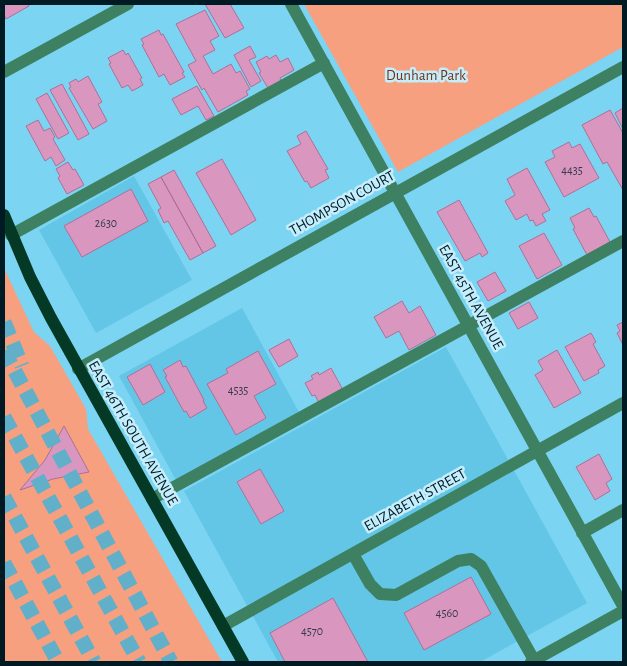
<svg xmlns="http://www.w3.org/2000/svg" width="627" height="666" viewBox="0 0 627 666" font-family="'Alegreya Sans',sans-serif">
<rect width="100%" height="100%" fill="#7bd4f2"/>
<path fill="#63c6e7" d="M134,176L192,280L96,333L39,230Z
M242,308L300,414L177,482L119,376Z
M446,347L587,603L480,662H278L184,491Z"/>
<path fill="#f6a080" d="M304,4H623V47L398,172Z
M4,268L34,332L50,346L86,409L88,429L222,662H4Z"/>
<path fill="#d997c0" stroke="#ae6f97" d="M4,4H28L29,6L6,19L4,15Z
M205,4H230L244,28L225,38Z
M205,10L219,36L210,41L215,50L203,56L213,74L231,64L236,73L240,71L250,89L246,91L248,95L218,112L204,88L202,90L188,65L196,61L176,24Z
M159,30L161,35L163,34L184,72L182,73L185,77L170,85L164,74L159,77L142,45L144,44L141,39Z
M250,46L256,57L249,60L261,81L251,87L234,55Z
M123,50L126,55L128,53L142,78L140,79L143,85L132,91L128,85L122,88L109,64L111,63L108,58Z
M276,55L280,62L288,58L294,70L280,78L281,81L268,88L259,73L261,72L256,62L267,56L269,59Z
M88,76L102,102L98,104L107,121L93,129L69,88L71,87L69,83L76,79L78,82Z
M62,84L89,134L78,140L50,90Z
M197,86L214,116L206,120L198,106L181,115L172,99Z
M47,93L69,133L58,139L36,99Z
M623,108V129L615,113Z
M610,110L623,133V190L607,162L603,164L582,125Z
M38,120L44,131L50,128L55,137L53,139L65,160L56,166L51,157L45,161L26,126Z
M306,131L328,169L325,170L329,178L311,188L307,181L305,182L287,151L301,144L297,136Z
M569,142L572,148L580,144L599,178L564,197L545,162L555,157L552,151Z
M222,159L256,220L231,235L196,173Z
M68,162L73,170L75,169L84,185L67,194L58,178L60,176L56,169Z
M527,168L550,210L542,214L546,221L536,226L533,220L530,221L527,214L516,220L505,201L515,195L507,179Z
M174,170L216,246L203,253L161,177Z
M161,177L203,253L190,260L168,221L164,223L158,210L161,208L148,184Z
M131,189L148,221L82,257L64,226Z
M459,200L488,253L482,257L480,253L465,261L437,212Z
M589,208L594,217L596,216L610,242L587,255L573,229L575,228L570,218Z
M544,233L562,265L537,279L519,246Z
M495,272L506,291L488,301L477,282Z
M402,301L409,313L420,306L436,335L409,350L399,331L386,338L374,317Z
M529,302L538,318L518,329L509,313Z
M623,322V345L617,333L620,331L617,325Z
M591,333L596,342L593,344L605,366L598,370L599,373L584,381L565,347Z
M289,339L298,356L279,367L269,350Z
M557,350L581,393L554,408L535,375L543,370L538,361Z
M258,351L276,384L254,396L266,418L236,435L207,384L228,373L226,369Z
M180,360L183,367L186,366L204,400L203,401L207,408L190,418L186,411L184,412L165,377L167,376L163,370Z
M150,364L165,392L143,405L127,377Z
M331,368L343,390L319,403L315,395L312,396L305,383L313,379L311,376L318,372L319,375Z
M64,426L89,472L53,479L20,490L45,460Z
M599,454L612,479L606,483L610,491L595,500L576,467Z
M260,469L284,511L261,524L237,482Z
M471,577L491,614L424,650L404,613Z
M333,598L368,662H285L270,633Z"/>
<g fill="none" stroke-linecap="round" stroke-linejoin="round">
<path stroke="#62afc9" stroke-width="15" stroke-dasharray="15 8" stroke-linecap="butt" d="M4,322L22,366
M4,351L171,662
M4,417L139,662
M4,497L94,662
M4,563L58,662"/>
<path stroke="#3e8162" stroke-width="12" d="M291,4L623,606
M4,72L128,4
M11,235L324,63
M78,369L623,67
M152,499L623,241
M582,533L623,510
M353,554L370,584L380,594L396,595L458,561L471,559L481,566L534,660
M223,626L623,403
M531,662L623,611"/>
<path stroke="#043925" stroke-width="12" d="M4,215L30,277L51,318L243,662"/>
</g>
<g text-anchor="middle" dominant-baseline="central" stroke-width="5" stroke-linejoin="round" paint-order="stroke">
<g font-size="12" fill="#36394a">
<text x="572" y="170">4435</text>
<text x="106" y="223">2630</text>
<text x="238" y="390">4535</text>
<text x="447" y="613">4560</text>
<text x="312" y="631">4570</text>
</g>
<g font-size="15" fill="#713319" stroke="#c5eefd">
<text x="426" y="75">Dunham Park</text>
</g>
<g font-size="15" fill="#001a23" stroke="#c5eefd">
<text transform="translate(342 203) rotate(-29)">THOMPSON COURT</text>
<text transform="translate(471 297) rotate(61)">EAST 45TH AVENUE</text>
<text transform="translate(133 433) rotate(60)">EAST 46TH SOUTH AVENUE</text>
<text transform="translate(415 500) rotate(-29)">ELIZABETH STREET</text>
</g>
</g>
<rect width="627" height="666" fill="none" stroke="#001a23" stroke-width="10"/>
</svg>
